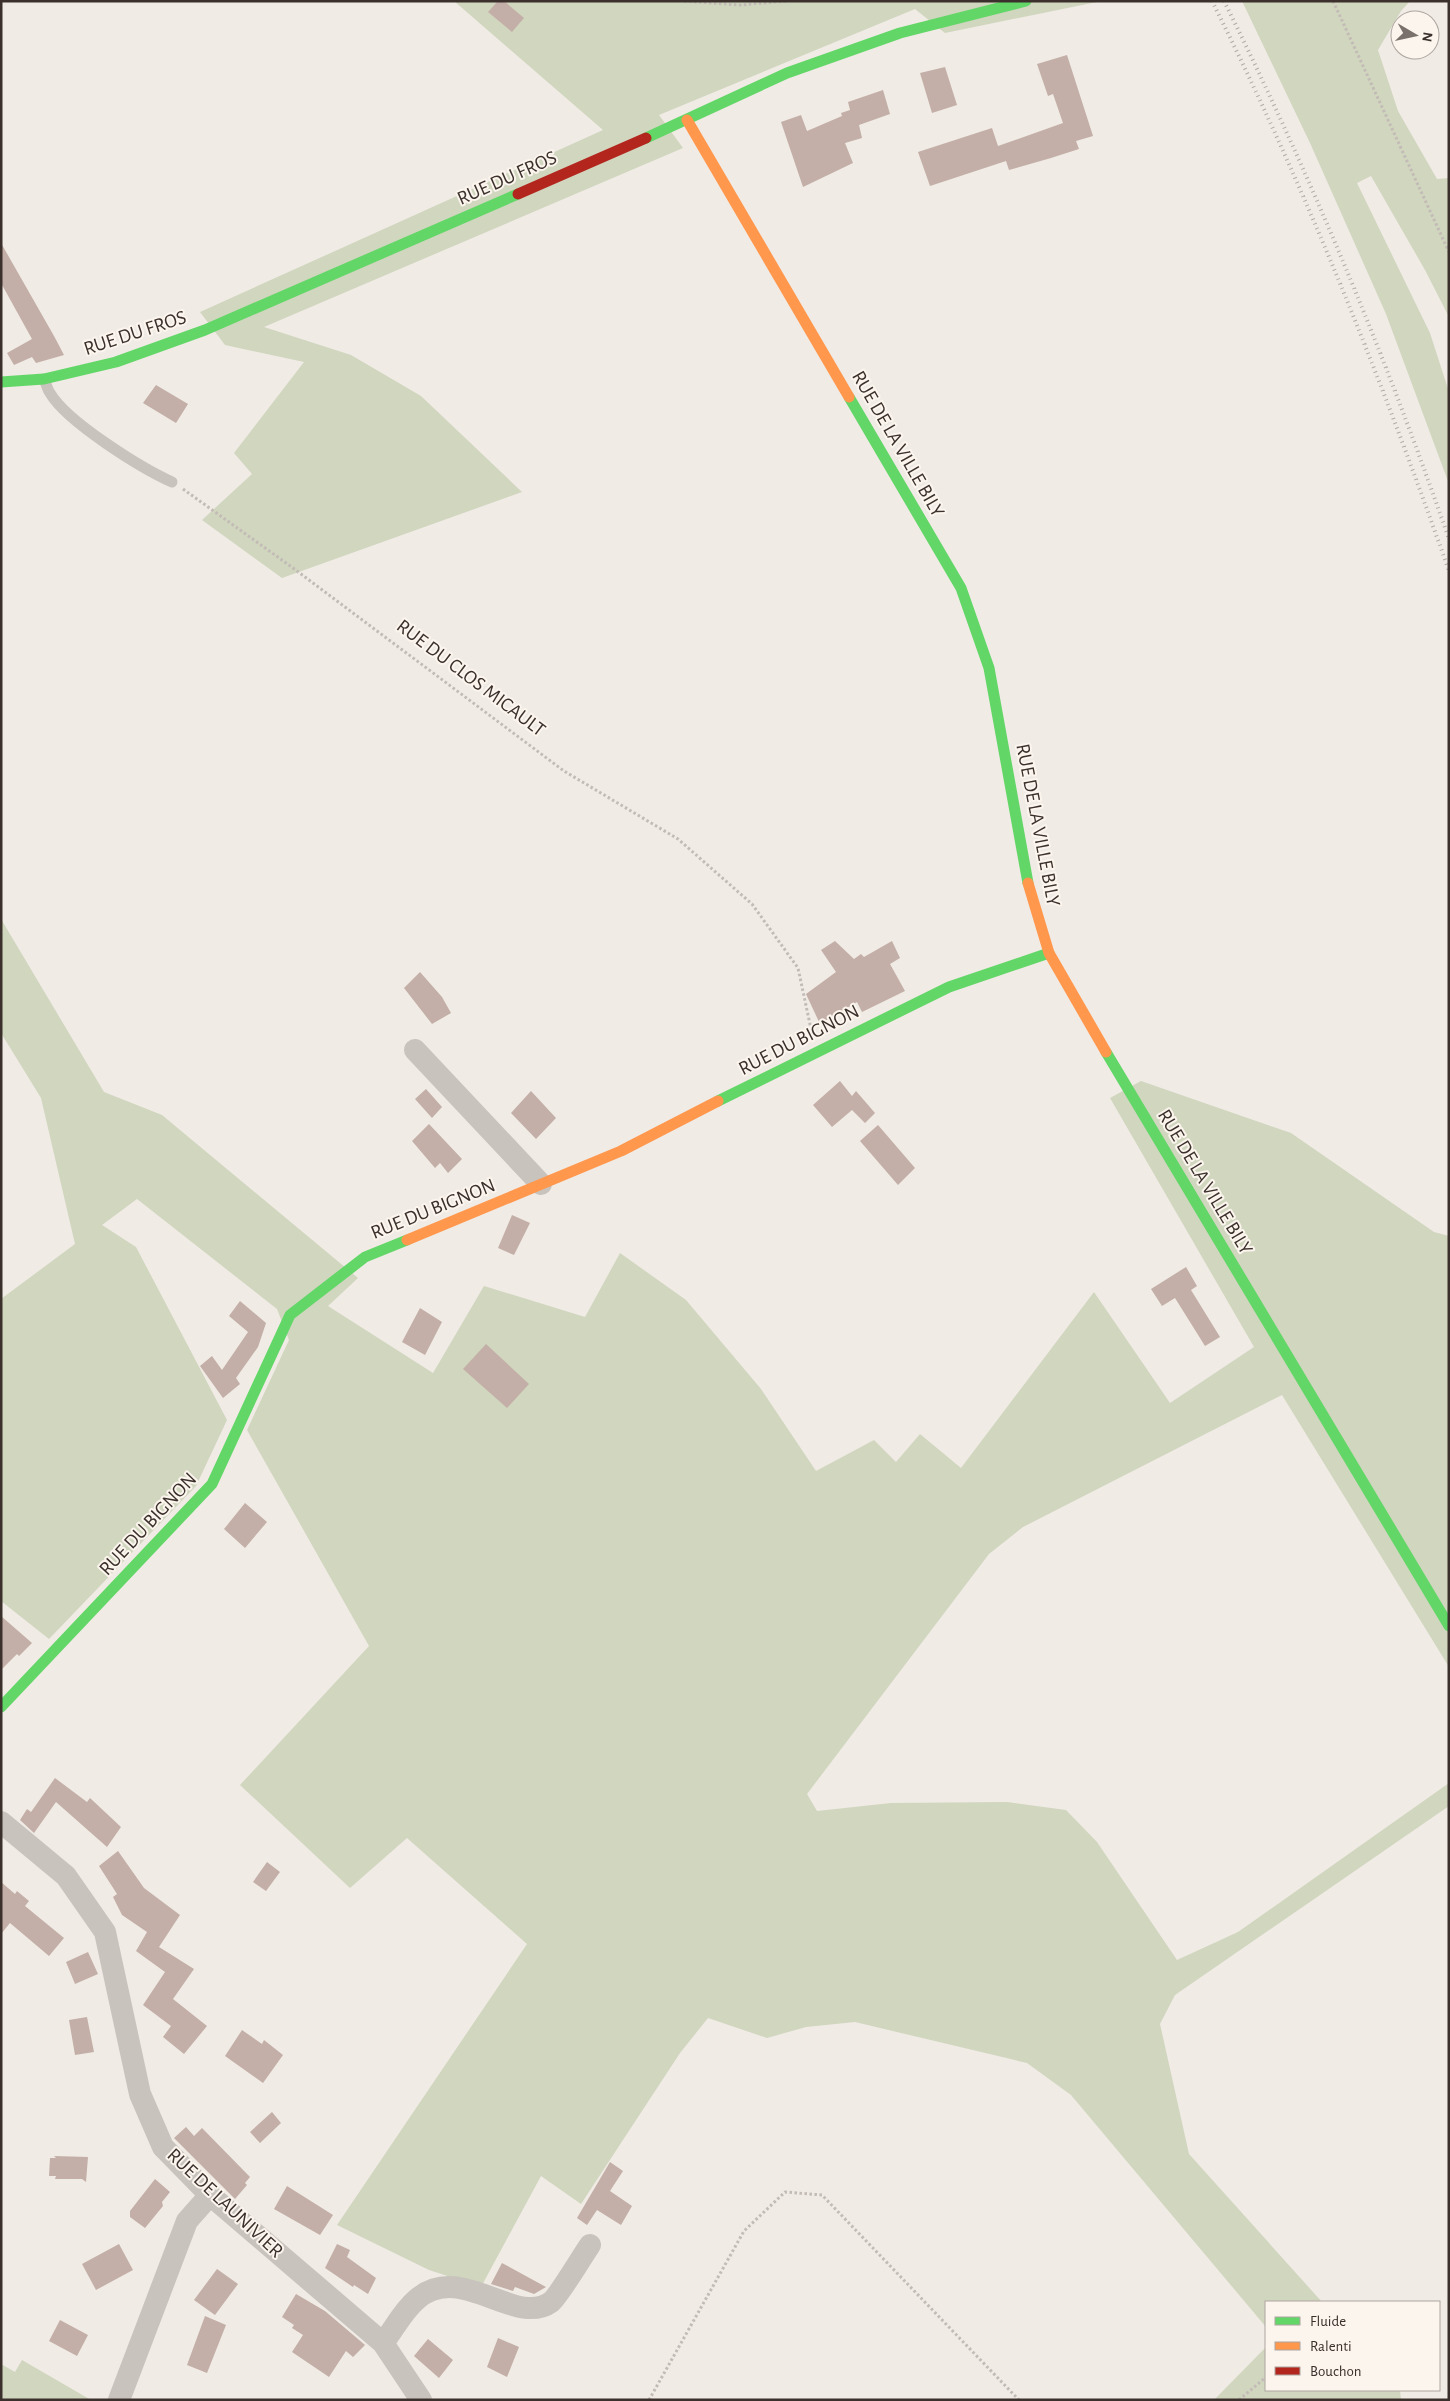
<svg xmlns="http://www.w3.org/2000/svg" width="1450" height="2401" viewBox="0 0 1450 2401" font-family="'Alegreya Sans',sans-serif">
<rect width="100%" height="100%" fill="#f0ebe5"/>
<path fill="#d1d6bf" d="M454,1H1102L945,33L915,9L659,115L683,148L264,327L351,355L421,396L522,492L282,578L202,520L252,474L234,453L304,362L225,345L200,312L603,130Z
M1242,1H1410L1401,11L1378,50L1398,111L1437,179L1449,178V317L1425,270L1371,176L1357,183L1430,333L1449,392V484L1386,314L1310,143Z
M1,919L104,1092L162,1115L358,1278L328,1306L433,1373L484,1286L585,1317L620,1253L686,1300L761,1389L816,1471L874,1440L896,1462L920,1434L961,1468L1094,1292L1170,1403L1254,1347L1110,1098L1141,1081L1291,1133L1434,1232L1449,1236V1667L1282,1395L1023,1527L989,1554L807,1794L817,1811L891,1803L1007,1802L1066,1810L1097,1842L1177,1960L1238,1932L1449,1783V1806L1175,1995L1160,2024L1189,2154L1322,2302H1266V2327L1071,2095L1027,2063L855,2022L806,2027L767,2038L708,2018L680,2053L581,2204L541,2176L481,2287L429,2270L337,2225L527,1944L407,1838L350,1888L240,1785L369,1646L247,1430L289,1340L277,1309L137,1199L102,1225L136,1247L227,1420L196,1486L49,1639L1,1601V1299L75,1244L41,1098L1,1033Z
M1266,2347V2390H1400L1401,2400H1214Z
M22,2360L91,2400H1V2364L15,2372Z"/>
<path fill="#c3afa7" d="M498,1H504L524,18L512,32L488,12Z
M1067,55L1093,136L1076,141L1079,149L1051,158L1009,170L1006,161L930,186L918,152L992,128L998,146L1063,123L1053,94L1048,96L1037,64Z
M945,67L957,105L932,113L920,73Z
M883,90L890,114L859,125L862,138L845,143L853,163L803,187L781,122L801,115L807,131L842,116L841,113L850,110L848,102Z
M1,243L54,336L64,355L36,363L32,357L14,365L7,353L32,339L1,283Z
M156,385L188,404L176,423L143,403Z
M835,941L854,959L861,954L864,957L892,941L900,958L890,964L905,991L862,1012L857,1002L820,1024L806,994L836,972L821,950Z
M420,972L442,997L451,1013L432,1024L404,988Z
M840,1081L852,1096L856,1091L875,1113L865,1123L852,1110L832,1127L813,1105Z
M426,1089L442,1107L432,1118L415,1099Z
M531,1091L556,1118L536,1139L511,1113Z
M429,1124L462,1159L448,1173L440,1163L435,1168L412,1141Z
M878,1125L915,1168L898,1185L860,1141Z
M512,1215L530,1223L514,1255L498,1248Z
M1186,1267L1197,1286L1191,1290L1220,1337L1205,1346L1175,1298L1162,1306L1151,1289Z
M240,1301L266,1323L258,1347L236,1378L240,1384L223,1398L200,1366L212,1356L222,1370L248,1332L229,1316Z
M420,1308L442,1322L425,1355L402,1342Z
M486,1344L529,1384L507,1408L463,1369Z
M245,1503L267,1522L245,1548L224,1529Z
M1,1616L32,1643L19,1656L17,1654L1,1670Z
M55,1778L87,1802L90,1798L121,1827L107,1847L56,1802L34,1833L20,1820L27,1809L31,1812Z
M118,1851L144,1888L180,1915L159,1947L194,1969L173,1999L207,2026L184,2054L163,2037L171,2026L143,2005L165,1972L136,1951L147,1932L122,1915L113,1897L117,1894L99,1866Z
M267,1862L280,1872L266,1891L253,1882Z
M1,1882L15,1894L17,1891L29,1901L25,1906L64,1938L49,1956L10,1923L1,1934Z
M88,1952L98,1974L75,1984L66,1962Z
M87,2017L94,2052L75,2055L69,2020Z
M242,2030L262,2044L264,2040L283,2055L263,2083L225,2056Z
M272,2112L281,2123L260,2143L250,2132Z
M186,2127L194,2136L202,2128L250,2177L245,2183L247,2185L235,2199L174,2138Z
M54,2156L88,2157L86,2182L82,2179H55L56,2176H49L50,2158H56Z
M610,2162L623,2171L610,2191L632,2206L621,2225L597,2210L587,2225L577,2218Z
M155,2179L170,2192L162,2202L163,2206L145,2228L130,2217V2211Z
M287,2186L333,2215L320,2235L274,2209Z
M119,2244L133,2270L96,2290L82,2264Z
M337,2244L350,2250L347,2257L376,2278L368,2294L354,2285L353,2287L325,2268Z
M502,2263L546,2287L534,2294L515,2287L513,2291L491,2284Z
M217,2269L238,2284L215,2315L194,2300Z
M296,2294L325,2311L365,2345L353,2357L346,2351L329,2377L292,2352L303,2335L292,2328L294,2325L282,2317Z
M205,2316L226,2325L207,2373L187,2365Z
M60,2320L88,2335L77,2356L49,2341Z
M498,2338L519,2347L507,2377L487,2367Z
M428,2339L453,2360L439,2378L414,2356Z"/>
<g fill="none" stroke-linecap="round" stroke-linejoin="round">
<path stroke="#c2bbb6" stroke-width="3" stroke-dasharray="2.5 2.5" stroke-linecap="butt" d="M684,1L740,5L786,1
M1333,1L1449,252
M183,489L293,568L564,771L678,839L752,904L798,968L811,1029
M649,2400L744,2231L785,2192L822,2195L1019,2400
M1239,2400L1266,2377"/>
<path stroke="#c9c3be" stroke-width="11" d="M44,379C46,383 47,389 50,393C67,422 141,468 172,482"/>
<path stroke="#c9c3be" stroke-width="22" d="M415,1050L541,1184
M1,1822L66,1876L105,1932L140,2094L163,2147L210,2195L383,2343L421,2400
M383,2343C394,2329 403,2311 416,2300C460,2260 515,2328 551,2302C558,2297 583,2255 590,2245
M119,2400L187,2221L210,2195"/>
<path stroke="#63d668" stroke-width="11" d="M646,138L787,73L900,33L1026,1
M1,382L44,379L116,362L205,330L518,194
M849,397L961,588L989,668L1028,883
M1106,1052L1449,1626
M718,1101L949,987L1049,953
M1,1707L212,1484L290,1315L365,1257L407,1240"/>
<path stroke="#ff974d" stroke-width="11" d="M687,120L849,397
M1028,883L1049,953L1106,1052
M407,1240L621,1151L718,1101"/>
<path stroke="#b3261e" stroke-width="11" d="M518,194L646,138"/>
<path stroke="#b1aca8" stroke-width="4" stroke-dasharray="1 4" stroke-linecap="butt" d="M1212,1C1305,187 1380,375 1449,571
M1224,1C1311,176 1385,355 1449,539"/>
</g>
<g text-anchor="middle" dominant-baseline="central" stroke-width="4" stroke-linejoin="round" paint-order="stroke">
<g font-size="20" fill="#3b302b" stroke="#fbf5ee">
<text transform="translate(507 178) rotate(-24)">RUE DU FROS</text>
<text transform="translate(135 333) rotate(-18)">RUE DU FROS</text>
<text transform="translate(898 444) rotate(60)">RUE DE LA VILLE BILY</text>
<text transform="translate(471 678) rotate(37)">RUE DU CLOS MICAULT</text>
<text transform="translate(1038 825) rotate(79)">RUE DE LA VILLE BILY</text>
<text transform="translate(799 1040) rotate(-27)">RUE DU BIGNON</text>
<text transform="translate(1205 1182) rotate(59)">RUE DE LA VILLE BILY</text>
<text transform="translate(433 1209) rotate(-22)">RUE DU BIGNON</text>
<text transform="translate(148 1524) rotate(-47)">RUE DU BIGNON</text>
<text transform="translate(225 2203) rotate(43)">RUE DE LAUNIVIER</text>
</g>
</g>
<rect width="1450" height="2401" fill="none" stroke="#3b302b" stroke-width="5"/>
<rect x="1265" y="2301" width="175" height="90" fill="#fbf5ee" stroke="#aea6a0"/>
<rect x="1275" y="2317" width="25" height="8" fill="#63d668" stroke="#aea6a0"/>
<text x="1310" y="2326" font-size="15" fill="#3b302b">Fluide</text>
<rect x="1275" y="2342" width="25" height="8" fill="#ff974d" stroke="#aea6a0"/>
<text x="1310" y="2351" font-size="15" fill="#3b302b">Ralenti</text>
<rect x="1275" y="2367" width="25" height="8" fill="#b3261e" stroke="#aea6a0"/>
<text x="1310" y="2376" font-size="15" fill="#3b302b">Bouchon</text>
<g transform="translate(1415 35) rotate(99)"><circle r="24" fill="#fbf5ee" stroke="#aea6a0"/>
<path d="M0-4L9 19L0 12L-9 19Z" fill="#7a716c"/>
<text y="-8" font-size="14" font-weight="bold" text-anchor="middle" fill="#3b302b">N</text>
</g>
</svg>
